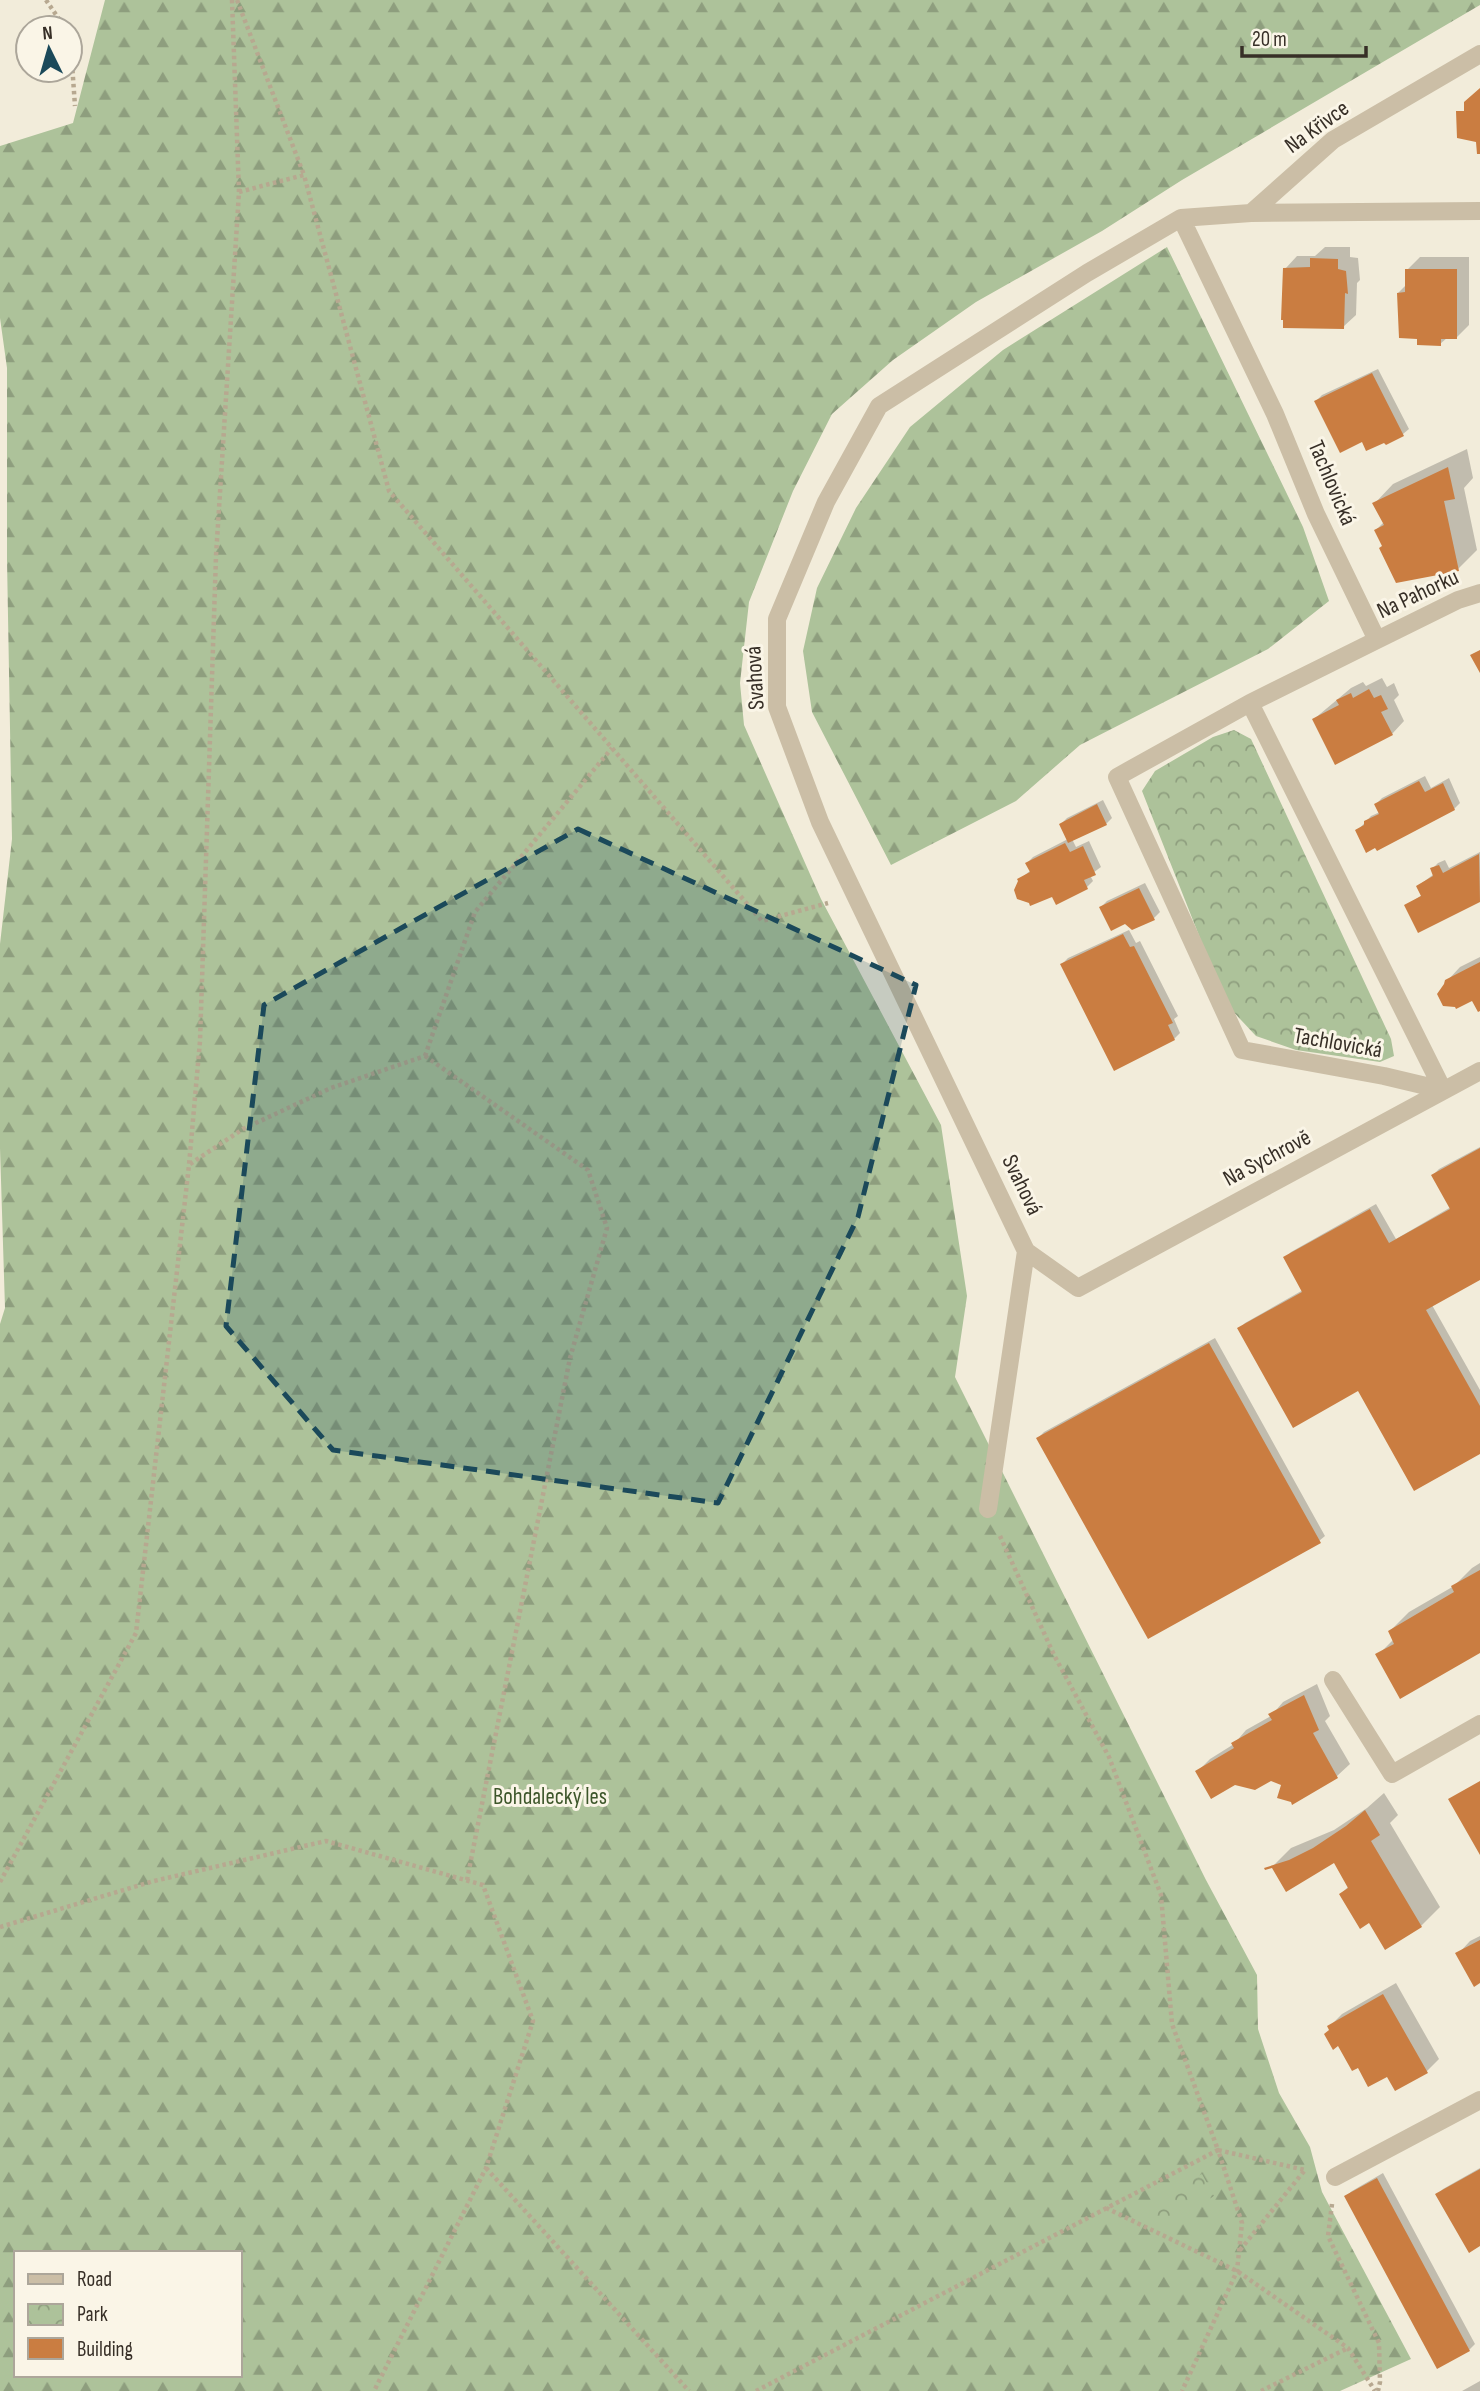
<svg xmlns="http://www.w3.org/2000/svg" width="1480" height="2391" viewBox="0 0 1480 2391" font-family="'Sofia Sans Condensed',sans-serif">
<defs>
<pattern id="forest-firs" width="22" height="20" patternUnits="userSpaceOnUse" patternTransform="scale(1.75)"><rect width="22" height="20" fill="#adc29a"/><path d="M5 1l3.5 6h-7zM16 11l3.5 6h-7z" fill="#8e9e7e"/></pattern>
<pattern id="park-crowns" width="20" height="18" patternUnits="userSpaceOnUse" patternTransform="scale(1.75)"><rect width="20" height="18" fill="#adc29a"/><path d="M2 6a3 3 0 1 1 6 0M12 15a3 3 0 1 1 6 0" fill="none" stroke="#8e9e7e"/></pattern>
</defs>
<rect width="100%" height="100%" fill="#f2ecda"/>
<path fill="url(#forest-firs)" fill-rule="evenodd" d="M105,0H1480V5L1182,180L1102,231L976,302L893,360L832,414L793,491L749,602L740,683L744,725L821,899L941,1125L967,1296L955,1377L1206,1880L1257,1975L1258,2029L1279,2093L1310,2147L1322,2192L1411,2359L1340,2391H0V1324L5,1308L0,1148V944L12,839L7,560V368L0,318V146L73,123ZM16,2253H240V2375H16Z
M1167,247L1303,527L1329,601L1268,649L1080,745L1016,801L891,865L812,712L803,651L817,588L856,508L910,427L1003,350Z"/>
<path fill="url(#park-crowns)" d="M1234,730L1251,739L1391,1039L1394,1056L1380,1062L1296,1050L1256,1036L1226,1004L1142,791L1155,771L1213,737Z
M1202,2174L1214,2196L1170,2225L1138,2209Z"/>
<path fill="#0003" d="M1325,247H1350V257L1358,258L1360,280L1357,283L1356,315L1343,327L1285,269L1297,256H1315Z
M1420,257H1469V325L1456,338H1447L1440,344L1419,337L1398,293L1407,284V270Z
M1378,369L1409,429L1403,434L1362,439L1316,401L1322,395Z
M1467,449L1473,478L1464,488L1477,550L1458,569L1384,545L1376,530L1384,522L1375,503L1393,484Z
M1382,678L1387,687L1394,683L1399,695L1394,700L1404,721L1392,734L1314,719L1351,688L1363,682L1366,686Z
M1425,776L1431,788L1449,778L1460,803L1454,809L1357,831L1371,816L1380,812L1376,804L1382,798Z
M1103,800L1112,818L1106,824L1072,839L1076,847L1089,841L1101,867L1090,875L1093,881L1087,887L1056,902L1053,894L1019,880L1031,870L1027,863L1033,857L1068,839L1061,824L1067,818Z
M1480,852V900L1418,931L1406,906L1422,895L1418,886L1434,874L1432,869L1438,863L1445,860L1449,868Z
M1145,883L1160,912L1154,918L1101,907L1107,901Z
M1129,930L1136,943L1140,941L1178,1016L1174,1019L1180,1033L1174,1039L1062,964L1068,958Z
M1480,957V1009L1473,999L1447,981L1460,967Z
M1480,1147V1278L1432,1305L1480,1390V1452L1239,1329L1245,1323L1303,1290L1285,1258L1291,1252L1376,1204L1396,1239L1451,1207L1433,1175L1439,1169Z
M1215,1338L1325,1536L1319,1541L1038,1438L1044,1432Z
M1480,1563V1651L1378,1655L1394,1639L1390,1631L1409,1612L1454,1586L1472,1568Z
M1317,1684L1330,1716L1325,1721L1350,1764L1337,1776L1293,1802L1283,1784L1271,1779L1198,1771L1210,1759L1234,1744L1246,1730L1271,1716L1283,1702Z
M1384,1793L1398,1815L1390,1823L1440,1907L1421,1926L1370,1921L1341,1894L1349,1886L1334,1861L1272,1867L1291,1848L1334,1830L1367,1808Z
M1480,1936V1981L1458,1954L1470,1941Z
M1396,1983L1439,2059L1427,2071L1387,2074L1358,2066L1339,2044L1329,2027L1342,2014Z
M1480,2168V2244L1437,2195L1443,2189Z
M1383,2173L1475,2344L1469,2350L1346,2196L1352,2191Z
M1480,2381V2391H1462Z"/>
<path fill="#ca7d41" d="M1480,88V154H1477L1476,142L1457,138L1456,111H1464V102Z
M1310,258L1338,259V269L1346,271L1348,294L1345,293L1344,329L1283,328V320H1281L1283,268L1310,267Z
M1405,269H1457V339H1441V346L1417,345V339L1399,338L1397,293L1405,292Z
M1372,373L1404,436L1386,445L1384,443L1366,451L1362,442L1340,453L1314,401Z
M1448,467L1455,499L1444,501L1459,571L1396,583L1379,548L1382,546L1374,530L1384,525L1372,503Z
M1480,650V673L1470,655Z
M1369,689L1374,698L1381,695L1388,709L1381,712L1393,735L1335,765L1312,719L1339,705L1336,700L1351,693L1353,698Z
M1419,781L1425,792L1443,783L1455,810L1377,851L1375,848L1366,853L1355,830L1364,825V821L1379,814L1374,804Z
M1097,804L1107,825L1068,843L1059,824Z
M1065,843L1070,852L1083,846L1096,875L1084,880L1088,889L1056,905L1052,897L1030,906L1029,903L1017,899L1014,890L1018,881L1017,879L1030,872L1025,863Z
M1479,854L1480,902L1418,933L1404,905L1421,896L1416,886L1433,876L1430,868L1439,865L1443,873Z
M1139,888L1155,920L1132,930L1125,924L1111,931L1099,907Z
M1123,934L1130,947L1134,946L1173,1023L1168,1025L1175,1040L1114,1071L1060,964Z
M1480,962V1011L1478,1012L1472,1001L1456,1009L1455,1007L1443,1006L1437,994L1444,984L1445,980Z
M1480,1148V1280L1426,1310L1480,1406V1454L1414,1491L1358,1391L1293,1428L1237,1328L1302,1292L1283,1257L1370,1209L1389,1243L1450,1209L1431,1175Z
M1209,1343L1321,1543L1148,1639L1036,1438Z
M1480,1570V1653L1400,1699L1375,1654L1394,1644L1388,1631L1454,1592L1451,1586Z
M1304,1695L1319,1730L1313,1733L1338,1778L1292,1805L1291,1802L1277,1798L1281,1785L1271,1781L1255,1790L1235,1785L1211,1799L1195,1771L1234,1748L1231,1743L1272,1720L1268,1714Z
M1480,1781V1855L1448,1799Z
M1365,1810L1380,1835L1371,1841L1422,1927L1385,1950L1369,1923L1360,1929L1339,1894L1348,1888L1334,1863L1286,1892L1272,1868L1265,1870L1264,1868L1289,1860L1313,1848L1346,1826Z
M1480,1940V1983L1474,1987L1455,1953Z
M1383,1994L1428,2073L1395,2091L1387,2077L1368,2087L1358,2068L1352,2071L1338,2046L1333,2050L1324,2034L1329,2030L1327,2026Z
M1480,2169V2246L1469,2253L1435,2194Z
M1377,2178L1470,2351L1437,2369L1344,2196Z"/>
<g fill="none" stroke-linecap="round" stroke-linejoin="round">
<path stroke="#b7a890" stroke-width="4.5" stroke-dasharray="3.5 3.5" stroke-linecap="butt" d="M46,0L65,28
M237,0L304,175
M70,35L75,106
M239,192L304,175L389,491L762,921L828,903
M425,1056L588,1170L607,1228L570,1358L467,1880
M425,1056L475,912L612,748
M190,1164L243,1129L331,1088L425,1056
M1000,1536L1054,1655L1109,1757L1161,1895L1172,2024L1218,2150L1305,2170
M0,1882L136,1633L189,1165L200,1041L216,556L239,192L232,0
M0,1927L154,1881L326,1841L483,1885L533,2021L486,2168L374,2391
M486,2168L689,2391
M1332,2204L1328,2236L1379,2343L1380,2382L1378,2391
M1106,2208L1237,2271L1348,2348L1375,2391
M1240,2250L1305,2170
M756,2391L1218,2150L1242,2223L1237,2271L1182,2391
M1261,2391L1348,2348"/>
<path stroke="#cbbea6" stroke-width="18" d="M1480,211L1251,213L1181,218L1087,273L879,406L826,502L777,619V707L820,822L1026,1251L1078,1288L1480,1071
M1251,213L1333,140L1480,54
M1181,218L1275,414L1316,514L1377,640L1250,703L1117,777L1242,1050L1384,1076L1443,1090L1250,703
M1377,640L1458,600L1480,593
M988,1509L1026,1251
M1333,1680L1392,1774L1480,1724
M1335,2177L1480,2100"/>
</g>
<path fill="#1b495a" fill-opacity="0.2" stroke="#1b495a" stroke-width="5" stroke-dasharray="14 9" stroke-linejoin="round" d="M578,829L916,985L858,1217L718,1503L333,1450L226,1326L264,1005Z"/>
<g text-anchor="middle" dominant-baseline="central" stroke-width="6" stroke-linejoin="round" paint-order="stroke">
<g font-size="23" fill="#372f27" stroke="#faf5e7">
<text transform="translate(1317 127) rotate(-36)">Na Křivce</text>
<text transform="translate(1332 483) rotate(67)">Tachlovická</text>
<text transform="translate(1418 594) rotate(-25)">Na Pahorku</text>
<text transform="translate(755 678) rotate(-93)">Svahová</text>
<text transform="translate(1338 1043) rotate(10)">Tachlovická</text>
<text transform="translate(1267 1158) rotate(-28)">Na Sychrově</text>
<text transform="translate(1022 1185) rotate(64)">Svahová</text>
</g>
<g font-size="23" fill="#3d562a" stroke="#faf5e7">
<text x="550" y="1797">Bohdalecký les</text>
</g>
</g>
<rect x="14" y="2251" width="228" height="126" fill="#faf5e7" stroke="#aca69a" stroke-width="2"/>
<rect x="28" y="2274" width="35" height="10" fill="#cbbea6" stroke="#aca69a" stroke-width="2"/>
<text x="77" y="2286" font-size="21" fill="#372f27">Road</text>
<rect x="28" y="2304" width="35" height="21" fill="url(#park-crowns)" stroke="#aca69a" stroke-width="2"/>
<text x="77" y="2321" font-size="21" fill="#372f27">Park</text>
<rect x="28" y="2338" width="35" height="21" fill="#ca7d41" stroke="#aca69a" stroke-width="2"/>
<text x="77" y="2356" font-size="21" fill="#372f27">Building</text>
<g transform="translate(49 49) rotate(355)"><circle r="33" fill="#faf5e7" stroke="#aca69a" stroke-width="2"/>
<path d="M0-5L12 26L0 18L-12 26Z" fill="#1b495a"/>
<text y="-10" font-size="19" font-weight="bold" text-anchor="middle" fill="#372f27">N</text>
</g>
<path d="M1242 46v10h124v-10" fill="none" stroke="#372f27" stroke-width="3.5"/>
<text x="1252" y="46" font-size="21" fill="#372f27" stroke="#faf5e7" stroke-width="5" paint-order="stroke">20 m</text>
</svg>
